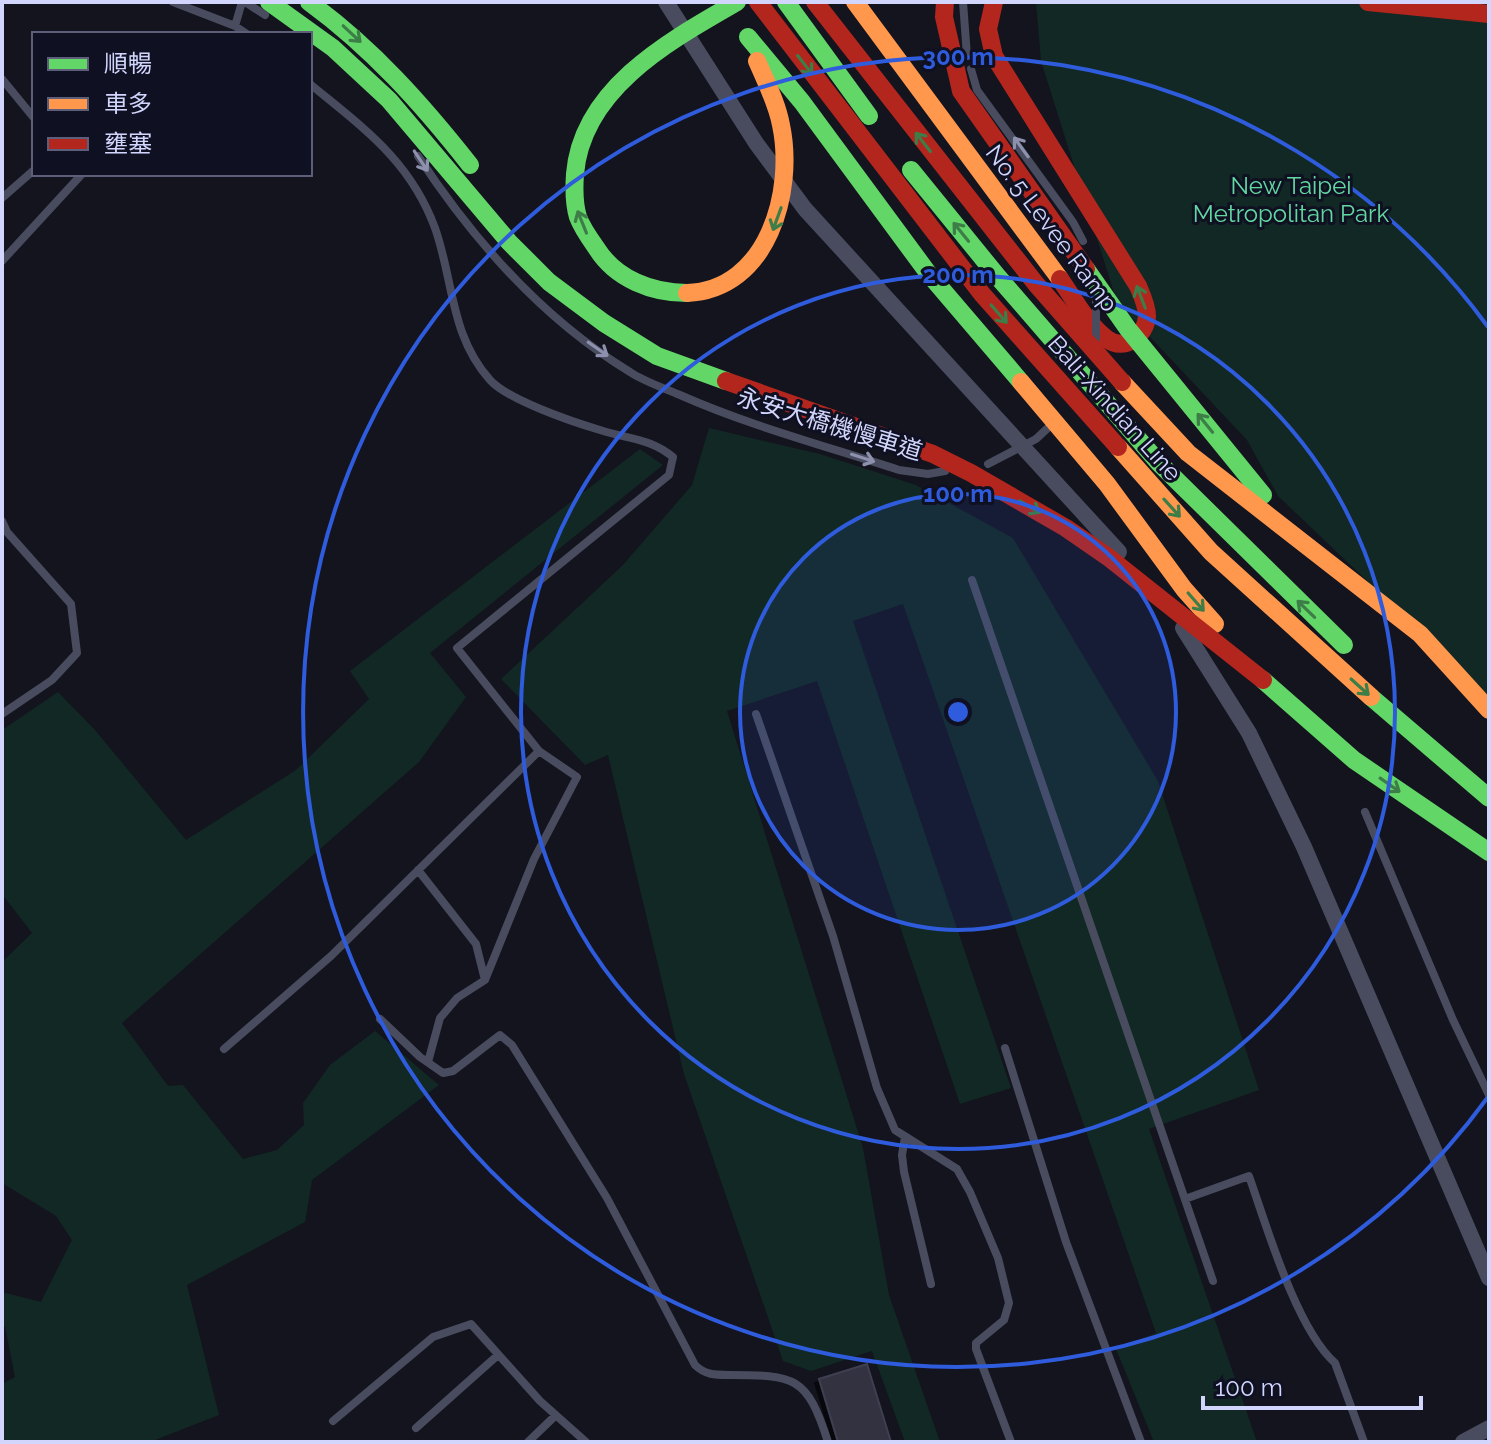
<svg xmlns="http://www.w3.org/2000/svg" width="1491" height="1444" viewBox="0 0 1491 1444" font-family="Raleway,'Noto Sans TC',sans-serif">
<defs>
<filter id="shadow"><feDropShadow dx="-4" dy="4" stdDeviation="0" flood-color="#0009"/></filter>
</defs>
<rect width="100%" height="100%" fill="#13141e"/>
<path fill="#122824" d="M1036,2H1489V697L1278,496L1247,440L1117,302L1041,61Z
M709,428L820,454L916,485L1013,538L1158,781L1259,1090L1149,1129L1257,1442H1154L1116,1349L1156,1333L903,604L853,621L1011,1088L960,1104L817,681L727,711L863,1148L889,1295L940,1442H905L872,1351L811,1371L783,1361L684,1074L608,755L585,765L501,679L623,565L692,485Z
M640,449L663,465L430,653L466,697L419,762L122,1023L168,1086L183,1085L243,1159L277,1150L304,1125L303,1103L330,1065L375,1031L439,1085L312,1180L305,1222L187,1285L219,1415L150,1442H2V1384L15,1377L5,1326L2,1327V1292L41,1302L72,1240L56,1216L2,1183V962L32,933L2,894V730L58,692L95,730L186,840L296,770L369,699L350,671Z"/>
<path fill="#313240" stroke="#3e3f51" stroke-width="2" filter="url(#shadow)" d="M867,1364L891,1442H838L819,1379Z"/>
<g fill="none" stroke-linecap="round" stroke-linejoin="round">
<path stroke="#484c5e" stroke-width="8" d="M173,2L235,26
M242,2L235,26L247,34
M245,2L265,15
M2,79L34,118
M418,156C474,241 542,319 630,372C645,382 664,388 680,395C750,426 826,446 899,470L928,474L945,471
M2,198L34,170
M2,261L82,174
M2,521L7,532L71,604L77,653L52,680L2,714
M972,580L1213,1281
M756,714L833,936L877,1088L895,1130L957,1169L970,1192L998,1258L1009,1303L1004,1320L976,1343V1349L1011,1442
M1365,812L1453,1020L1489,1095
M418,870L476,944L484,976
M380,1019L420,1057L443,1073L453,1071L500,1035L512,1045L607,1198L695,1365C705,1375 715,1375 729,1375C795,1375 807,1376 828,1442
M1005,1048L1066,1242L1141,1442
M224,1049L331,956L539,751L457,648L669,475L673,457C650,438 628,439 600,430C573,422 508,400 490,380C450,335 454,282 435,228C410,160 363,128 310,84
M428,1062L440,1018L457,998L485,980L534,859L577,777L539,751
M905,1137L902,1155L904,1172L931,1284
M1185,1199L1249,1176C1267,1227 1296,1328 1335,1363L1364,1442
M333,1421L433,1337L471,1324L540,1401L586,1442
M416,1428L498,1355
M528,1442L555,1416"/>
<path stroke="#484c5e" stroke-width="16" d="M666,2L756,143L805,209L1119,552
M1183,628L1249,733L1304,847L1489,1278
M1463,1442L1489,1428"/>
<path stroke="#63d668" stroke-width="18" d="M269,2L333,48L389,100L509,242L549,282L604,323L657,356L726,381
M309,2C372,48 422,104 470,165"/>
<path stroke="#ff974d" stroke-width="18" d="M855,2L1060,279"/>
<path stroke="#b3261e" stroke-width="18" d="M994,2L988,29L994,56L1138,286C1142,295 1147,306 1147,316C1146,336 1124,352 1107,339C1087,324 1074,299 1060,279
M1368,2L1489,14"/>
<path stroke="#484c5e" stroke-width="8" d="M963,2L967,56
M971,69L977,90L1073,222L1083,241
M1096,300V338
M988,464L1036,439L1051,425"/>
<path stroke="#63d668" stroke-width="18" d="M786,2L869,116
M748,37L802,102L928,273L1021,382
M911,170L998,277L1159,463L1344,645
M1086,269L1128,329L1263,495
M687,293C652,293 616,279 597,249C590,239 582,228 578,217C574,204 574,188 575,174C582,88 671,40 737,2
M1263,680L1354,760L1489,852
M1371,697L1489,798"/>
<path stroke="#ff974d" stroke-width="18" d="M687,293C768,290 795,191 781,125C777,103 766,82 757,61
M1021,382L1107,484L1184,589L1215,624
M1122,382L1188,453L1420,634L1489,710
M1118,447L1211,552L1371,697"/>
<path stroke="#b3261e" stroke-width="18" d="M758,2L982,294L1118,447
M815,2L1036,284L1122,382
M945,2L944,17L961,91L1086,269
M726,381L933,454L971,473L1066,528L1108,557L1263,680"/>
</g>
<defs><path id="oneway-shaft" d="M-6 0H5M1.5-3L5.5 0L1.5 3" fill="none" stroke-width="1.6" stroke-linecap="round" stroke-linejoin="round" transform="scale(2)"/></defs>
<g stroke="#3d7d48">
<use href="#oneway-shaft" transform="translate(352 34) rotate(43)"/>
<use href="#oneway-shaft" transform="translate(805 65) rotate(52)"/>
<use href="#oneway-shaft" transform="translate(923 142) rotate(-128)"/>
<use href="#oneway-shaft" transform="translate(777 219) rotate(110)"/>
<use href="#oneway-shaft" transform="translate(582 222) rotate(-112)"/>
<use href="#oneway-shaft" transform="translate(961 232) rotate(-129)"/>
<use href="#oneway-shaft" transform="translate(1141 297) rotate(-111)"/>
<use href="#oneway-shaft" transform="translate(999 314) rotate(49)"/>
<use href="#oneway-shaft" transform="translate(1205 423) rotate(-129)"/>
<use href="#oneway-shaft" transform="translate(1030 507) rotate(30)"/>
<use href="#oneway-shaft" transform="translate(1172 508) rotate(48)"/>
<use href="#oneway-shaft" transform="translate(1196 602) rotate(49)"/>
<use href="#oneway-shaft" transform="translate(1306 609) rotate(-136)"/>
<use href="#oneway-shaft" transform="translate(1360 687) rotate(42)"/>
<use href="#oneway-shaft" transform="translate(1390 785) rotate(35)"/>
</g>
<g stroke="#8d91ae">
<use href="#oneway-shaft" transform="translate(1021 147) rotate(-126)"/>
<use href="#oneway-shaft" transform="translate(421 161) rotate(56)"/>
<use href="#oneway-shaft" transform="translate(598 349) rotate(35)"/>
<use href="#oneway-shaft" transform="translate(863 458) rotate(18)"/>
</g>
<circle cx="958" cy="712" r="218" fill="#2f5cdc" fill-opacity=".12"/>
<g fill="none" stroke="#2f5cdc" stroke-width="4">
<circle cx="958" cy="712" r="218"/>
<circle cx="958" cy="712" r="437"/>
<path d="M1488 1097A655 655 0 1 1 1488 327"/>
</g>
<g text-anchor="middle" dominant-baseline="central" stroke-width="6" stroke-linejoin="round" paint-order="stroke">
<g font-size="24" fill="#62d8a1" stroke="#0f1022">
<text x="1291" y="185">New Taipei<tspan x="1291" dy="28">Metropolitan Park</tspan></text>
</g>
<g font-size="24" fill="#d2d6fd" stroke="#0f1022">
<text transform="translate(1052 228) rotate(53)">No. 5 Levee Ramp</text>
<text transform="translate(1115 408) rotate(48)">Bali-Xindian Line</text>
<text transform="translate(830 424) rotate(17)">永安大橋機慢車道</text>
</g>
</g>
<circle cx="958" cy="712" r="12" fill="#2f5cdc" stroke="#0f1022" stroke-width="4"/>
<g font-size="24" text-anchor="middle" font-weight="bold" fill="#2f5cdc" stroke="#0f1022" stroke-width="6" stroke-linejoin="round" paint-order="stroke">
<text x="958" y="65">300 m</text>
<text x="958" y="283">200 m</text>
<text x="958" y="502">100 m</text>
</g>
<rect width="1491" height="1444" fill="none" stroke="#d2d6fd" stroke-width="8"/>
<rect x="32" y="32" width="280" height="144" fill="#0f1022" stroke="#5d5f7a" stroke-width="2"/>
<rect x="48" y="58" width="40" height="12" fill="#63d668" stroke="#5d5f7a" stroke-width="2"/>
<text x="104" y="72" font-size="24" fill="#d2d6fd">順暢</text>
<rect x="48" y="98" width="40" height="12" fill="#ff974d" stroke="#5d5f7a" stroke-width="2"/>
<text x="104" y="112" font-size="24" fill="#d2d6fd">車多</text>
<rect x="48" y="138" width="40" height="12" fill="#b3261e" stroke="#5d5f7a" stroke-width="2"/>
<text x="104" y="152" font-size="24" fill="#d2d6fd">壅塞</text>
<path d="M1203 1396v12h218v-12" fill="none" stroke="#d2d6fd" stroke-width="4"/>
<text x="1215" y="1396" font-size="24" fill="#d2d6fd" stroke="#0f1022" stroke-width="6" paint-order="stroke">100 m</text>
</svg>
